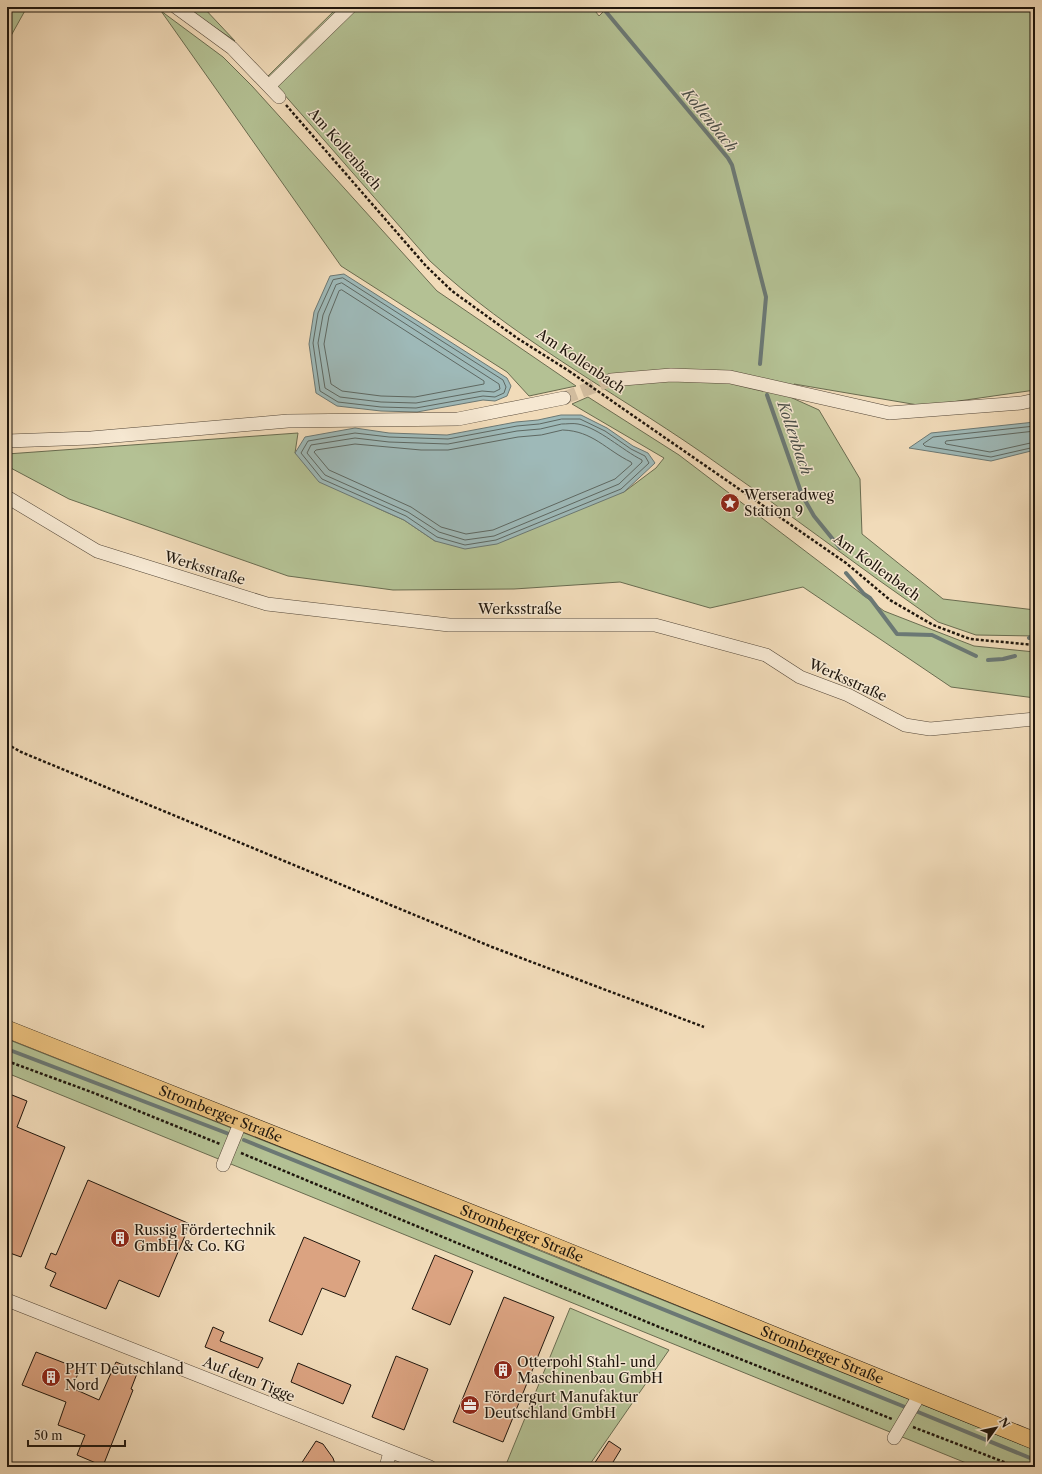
<svg xmlns="http://www.w3.org/2000/svg" width="1042" height="1474" viewBox="0 0 1042 1474" font-family="'Libre Caslon Text',serif">
<rect width="100%" height="100%" fill="#f1dbb9"/>
<filter id="stains"><feTurbulence type="fractalNoise" baseFrequency=".005" numOctaves="4"/><feColorMatrix values="0 0 0 0 .2 0 0 0 0 .09 0 0 0 0 .02 0 0 0 .5 -.17"/></filter>
<radialGradient id="worn" r=".72"><stop offset=".6" stop-color="#630" stop-opacity="0"/><stop offset="1" stop-color="#630" stop-opacity=".3"/></radialGradient>
<path fill="#b4c194" stroke="#6a6c50" d="M7,7H27L7,43Z
M185,7H203L235,41Z
M338,7H592L599,16L606,9L604,7H1035V390L924,406L794,384L790,397L819,410L860,479L862,534L943,599L1035,610V636L976,635L938,622C858,567 781,507 701,452C611,390 510,336 430,261L268,76Z
M161,11L223,57L252,86L437,291L576,386L529,396L507,372L341,266Z
M588,397L679,455L884,611L974,646L1035,652V698L951,687L803,587L710,608L620,582L514,589L393,590L288,576L69,499L7,466V454L298,433L295,453L377,508L404,520L435,541L624,492L656,468L664,458L572,404Z
M7,1039L481,1227L1035,1450V1467H976L7,1073Z
M570,1308L669,1350L588,1467H505Z"/>
<path fill="#9eb9b8" stroke="#6b7874" d="M344,274L507,378L511,386L507,396L495,401L483,400L417,412L381,411L337,406L316,393L309,344L314,312L330,276Z
M561,415H581L607,428L633,446L648,453L655,463L624,492L497,544L465,549L435,541L404,520L319,482L295,453L305,437L355,428L389,433L447,435L516,422L538,420Z
M1035,422V450L991,461L909,448L931,433Z"/>
<g fill="none" stroke-linecap="round" stroke-linejoin="round">
<path stroke="#5e6862" stroke-width="1" d="M343,278L503,380L506,387L504,393L495,397L483,396L416,408L381,407L338,402L320,391L313,343L318,313L333,280Z
M342,283L499,384L500,389L494,392L482,391L416,403L381,402L340,397L325,388L318,343L323,315L336,285Z
M342,290L484,381V384L415,397L381,396L342,391L331,384L324,344L329,316L339,291Z
M562,419H580L605,431L631,449L645,456L649,463L621,489L496,540L465,545L437,537L406,516L322,479L301,453L308,441L355,433L389,437L448,439L517,426L539,424Z
M562,424C567,424 573,423 578,424C599,428 622,450 642,460V462L619,484L494,536L465,540L439,532L408,512L325,475L307,453L311,445L355,438L389,442L448,444L517,431L540,429Z
M1035,426L933,437L923,444L925,446L991,457L1035,447
M563,430C593,431 606,450 631,462L632,464L615,479L493,530L466,534L441,527L411,507L329,470L314,452L316,450L355,444L421,450H448L518,437L541,435Z
M1035,431L946,441L945,443L946,444L990,452L1035,442"/>
<path stroke="#6b7874" stroke-width="4" d="M602,7L728,158L732,165L766,297L760,364
M767,395L802,495L814,516L840,548
M846,573L864,594L870,598L897,634L932,635L976,656
M1029,638L1035,634
M988,660L1003,659L1015,656
M7,1049L229,1134
M244,1140L905,1407
M918,1412L1035,1460"/>
</g>
<path fill="#dba381" stroke="#1f160d" d="M7,1093L27,1101L17,1127L65,1147L21,1257L7,1252Z
M88,1180L190,1224L159,1297L119,1280L106,1309L50,1286L56,1273L45,1268L51,1253L56,1255Z
M304,1237L360,1261L345,1297L322,1288L302,1335L269,1321Z
M435,1255L473,1271L450,1325L412,1309Z
M504,1297L554,1317L503,1442L453,1422Z
M213,1327L224,1332L220,1341L263,1358L258,1368L205,1347Z
M36,1352L80,1369L72,1388L99,1400L116,1362L138,1371L131,1389L133,1390L103,1466L77,1455L85,1435L58,1425L66,1402L22,1385Z
M396,1356L428,1369L404,1430L372,1417Z
M298,1363L351,1385L343,1404L291,1382Z
M316,1441L323,1444L333,1458L336,1467H299Z
M609,1441L621,1449L610,1467H592Z"/>
<g fill="none" stroke-linecap="round" stroke-linejoin="round">
<path stroke="#d2bd9f" stroke-width="13" stroke-dasharray="13 6" stroke-linecap="butt" d="M564,398L611,380"/>
<g stroke="#544738" stroke-width="14">
<path id="minor" d="M176,7L232,48L279,97
M269,86L350,7
M611,380L671,375L730,377L889,413L1021,403L1035,400
M7,441L91,438L288,421L458,419L564,398
M7,497L97,551L267,604L449,625H655L766,655L800,677L848,695L905,725L930,729L1035,719
M223,1165L241,1121
M7,1300L430,1467
M894,1438L920,1394
M386,1467L390,1452"/>
</g>
<g stroke="#1f160d" stroke-width="18">
<g id="major">
<path id="s1" d="M7,1029L544,1242L1035,1441"/>
</g>
</g>
<path stroke="#1f160d" stroke-width="2.5" stroke-dasharray="3 2" stroke-linecap="butt" d="M286,105L426,266L452,291L517,338L569,371
M622,408L846,563L890,600L933,625L970,639L1035,645
M7,744L21,752L492,947L704,1027
M7,1061L94,1093L220,1144
M241,1153L659,1327L892,1419
M913,1427L1017,1467"/>
<use href="#minor" stroke="#f6e8d2" stroke-width="13"/>
<use href="#major" stroke="#e8be7c" stroke-width="17"/>
<path stroke="#1f160d" stroke-width="2.5" stroke-dasharray="3 2" stroke-linecap="butt" d="M569,371L622,408"/>
</g>
<defs>
<g id="sight-disc" transform="scale(1)"><circle r="9.5" fill="#8f2418" stroke="#f6e8d2"/><path d="M0-6L1.8-2.2L6-1.7L2.9 1.2L3.7 5.4L0 3.3L-3.7 5.4L-2.9 1.2L-6-1.7L-1.8-2.2Z" fill="#fff"/></g>
<g id="building-disc" transform="scale(1)"><circle r="9.5" fill="#8f2418" stroke="#f6e8d2"/><path d="M-4-6H4V6H1V3H-1V6H-4ZM-2.5-4.3h1.7v1.8h-1.7ZM.8-4.3h1.7v1.8H.8ZM-2.5-1h1.7V.8h-1.7ZM.8-1h1.7V.8H.8Z" fill="#fff"/></g>
<g id="office-disc" transform="scale(1)"><circle r="9.5" fill="#8f2418" stroke="#f6e8d2"/><path d="M-6-3h4V-5.5h4V-3h4V5H-6ZM-1-4.5V-3h2v-1.5ZM-6 0V1H6V0Z" fill="#fff"/></g>
</defs>
<g fill-rule="evenodd">
<use href="#sight-disc" x="730" y="503"/>
<use href="#building-disc" x="120" y="1238"/>
<use href="#building-disc" x="503" y="1370"/>
<use href="#building-disc" x="51" y="1377"/>
<use href="#office-disc" x="470" y="1405"/>
</g>
<g text-anchor="middle" dominant-baseline="central" stroke-width="3" stroke-linejoin="round" paint-order="stroke">
<g font-size="14" fill="#1f160d" stroke="#f6e8d2">
<text transform="translate(345 149) rotate(49)">Am Kollenbach</text>
<text transform="translate(581 361) rotate(34)">Am Kollenbach</text>
<text transform="translate(877 567) rotate(36)">Am Kollenbach</text>
<text transform="translate(205 568) rotate(17)">Werksstraße</text>
<text x="520" y="609">Werksstraße</text>
<text transform="translate(848 680) rotate(24)">Werksstraße</text>
<text stroke="none"><textPath href="#s1" startOffset="230">Stromberger Straße</textPath></text>
<text stroke="none"><textPath href="#s1" startOffset="554">Stromberger Straße</textPath></text>
<text stroke="none"><textPath href="#s1" startOffset="878">Stromberger Straße</textPath></text>
<text transform="translate(249 1379) rotate(22)">Auf dem Tigge</text>
</g>
<g font-size="14" fill="#1f160d" stroke="#f6e8d2" text-anchor="start">
<text x="744" y="495">Werseradweg<tspan x="744" dy="16">Station 9</tspan></text>
<text x="134" y="1230">Russig Fördertechnik<tspan x="134" dy="16">GmbH &amp; Co. KG</tspan></text>
<text x="517" y="1362">Otterpohl Stahl- und<tspan x="517" dy="16">Maschinenbau GmbH</tspan></text>
<text x="65" y="1369">PHT Deutschland<tspan x="65" dy="16">Nord</tspan></text>
<text x="484" y="1397">Fördergurt Manufaktur<tspan x="484" dy="16">Deutschland GmbH</tspan></text>
</g>
<g font-size="15" font-style="italic" fill="#4b4f49" stroke="#f6e8d2">
<text transform="translate(710 120) rotate(51)">Kollenbach</text>
<text transform="translate(795 438) rotate(71)">Kollenbach</text>
</g>
</g>
<rect width="1042" height="1474" fill="none" stroke="#f1dbb9" stroke-width="24"/>
<rect x="8" y="8" width="1026" height="1458" fill="none" stroke="#1f160d" stroke-width="2"/>
<rect x="12" y="12" width="1018" height="1450" fill="none" stroke="#1f160d"/>
<g transform="translate(996 1428) rotate(57)" stroke="#f6e8d2" stroke-width="3" paint-order="stroke">
<path d="M0-3L7 15L0 10L-7 15Z" fill="#1f160d"/>
<text y="-6" font-size="11" font-weight="bold" text-anchor="middle" fill="#1f160d">N</text>
</g>
<path d="M28 1440v6h97v-6" fill="none" stroke="#1f160d" stroke-width="2"/>
<text x="34" y="1440" font-size="12" fill="#1f160d" stroke="#f6e8d2" stroke-width="3" paint-order="stroke">50 m</text>
<rect width="100%" height="100%" filter="url(#stains)"/>
<rect width="100%" height="100%" fill="url(#worn)"/>
</svg>
